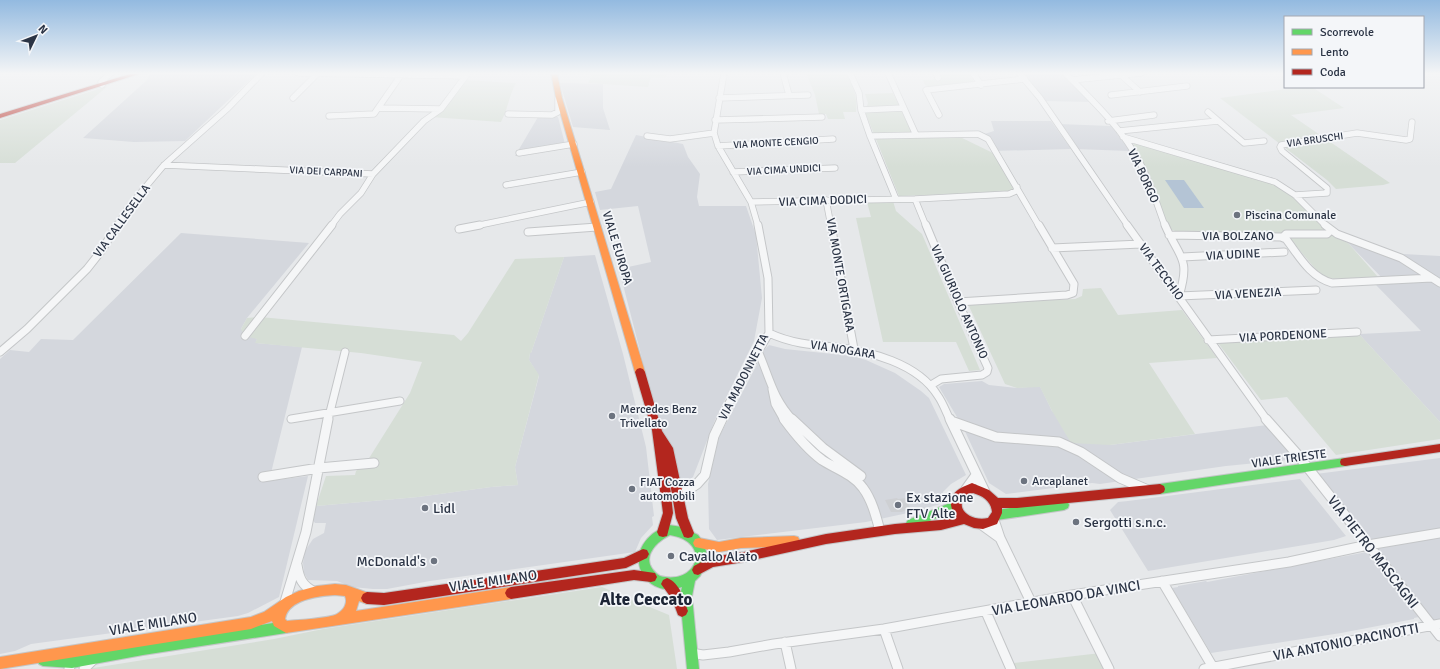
<svg xmlns="http://www.w3.org/2000/svg" width="1440" height="669" viewBox="0 0 1440 669" font-family="Signika,sans-serif">
<rect width="100%" height="100%" fill="#e6e8ea"/>
<path fill="#d4d7dd" d="M151,73H257L185,141L134,142L83,138L147,80Z
M1021,73H1068L1077,79L1088,91L1092,102L1044,101Z
M560,83L603,84V108L610,130L573,127Z
M538,117H558L566,148L515,156Z
M991,121H1051L1071,149L992,151L983,137L978,136L994,131Z
M1059,124L1111,126L1130,151L1075,149Z
M636,135L683,144L688,157L700,174L697,197L699,206H746L756,235L762,298L754,341L715,420L693,477L678,489L664,444L619,269L651,262L638,206L600,210L595,192L611,189Z
M181,233L309,243L247,318L241,329L257,339L256,343L302,347L269,481L308,476L279,597L248,613L238,616L31,644L15,651L0,654V359L10,350L29,352L41,339L73,340Z
M1335,235L1389,256L1403,254L1440,256V422L1359,334L1421,331L1376,285L1386,282L1349,244Z
M595,255L623,354L646,447L654,516L652,517L653,525L641,538L635,552L430,581L387,589H373L352,587L337,581L308,580L304,573L303,563L305,551L313,539L324,533L326,523H315L312,519L316,506L418,497L491,487L518,485L515,467L539,376L529,360L530,353H531L564,257Z
M769,345L785,349L852,356L866,360L895,373L921,391L929,398L966,475L951,484L943,492L940,504L917,511L866,522L717,540L709,529L708,484L719,437L765,349Z
M982,381L989,385L1017,388L1040,386L1052,411L1110,445L1267,425L1299,459L1226,466L1100,484L1092,483L1006,494L989,483L963,427L939,387L944,384Z
M1440,458V628L1316,474Z
M1300,479L1346,536L1334,540L1148,571L1110,510L1118,502L1128,501Z
M1367,552L1419,617L1414,618V619L1341,633L1211,653L1172,588L1178,587V586L1206,581L1207,582Z"/>
<path fill="#d6ded6" d="M593,73H668L665,78L651,77L648,87L588,83Z
M806,73H846C853,86 858,97 856,112H843L845,119H828L826,114H819L815,95Z
M938,73H969L974,82L930,87L925,85L923,80L941,79Z
M464,80L516,83C509,95 508,109 501,122L431,117Z
M108,86L15,163H0V120Z
M1302,87H1312L1344,108L1291,115L1390,183L1383,185L1336,189L1327,180L1220,98Z
M893,93L914,137L958,136L993,153L1014,188L1010,192L899,196L865,112L868,103L865,94Z
M1137,143L1277,185L1299,202L1328,230L1349,244L1378,277L1324,279L1285,233H1183L1175,231L1168,228L1132,145Z
M893,201L896,211L922,234L980,370L969,371L956,342H883L856,218L871,217L867,202Z
M564,257L531,353H530L529,360L539,375L515,467L518,485L491,487L418,497L316,506L326,476L355,475L356,471L366,463L410,393L422,362L361,353L255,343L257,339L245,336L241,329L247,318L260,317L454,335L461,341L468,333L515,259Z
M1101,288L1118,315L1182,310L1217,358L1149,363L1195,434L1110,445L1071,443L1052,411L1040,387L1017,388L1005,384L968,304L1075,299L1082,296L1083,289Z
M1359,334L1440,422V439L1336,455L1287,397L1261,400L1218,343Z
M602,587L669,615L677,669H87L274,639L323,629Z
M1101,653L1109,669H1016L1014,663Z"/>
<path fill="#b4c4d5" d="M1165,180H1184L1204,208H1184Z"/>
<path fill="#ced0d3" d="M897,498L898,499L906,498L910,508L902,512H891L885,500Z"/>
<g fill="none" stroke-linecap="round" stroke-linejoin="round">
<g stroke="#c4c6c8" stroke-width="7">
<path id="street-far2" d="M298,73L465,76
M724,73L714,133L718,146L751,202L758,226
M783,73L789,95
M850,73L859,93L861,110L870,136L896,199
M888,73L916,135
M936,73L938,78
M973,73L981,85
M1019,73L1040,98L1128,226
M1065,73C1092,100 1122,128 1140,163C1151,183 1157,205 1165,226
M1121,75L1140,92
M1072,80L1141,73
M102,85L101,82L111,73
M1111,95L1187,86
M293,98L317,74
M719,98L808,95
M379,108L441,109
M861,110L903,108
M1208,112L1244,143L1264,141
M508,114L552,115L558,112V99
M939,115L926,90L1025,79
M329,116L374,114L401,75
M715,120L822,117
M1108,121L1154,115
M1119,131L1218,121
M647,136L670,139L714,133
M870,136L978,134L988,139L1039,226
M1123,137L1275,182L1295,195L1326,226
M718,146L833,139
M519,153L574,144
M164,165L373,174L424,121L441,109L468,73
M733,172L835,168
M506,185L582,172
M1295,195L1327,193V188L1282,151L1280,147L1281,145L1357,133L1406,140L1410,139L1412,122
M915,199L926,226
M826,200L831,226
M751,202L915,199L1009,194L1016,191L1017,187
M117,226L127,209L164,165L227,109L262,73
M331,226L340,214L361,193L373,174
M475,226L591,202"/>
</g>
<g stroke="#c4c6c8" stroke-width="9">
<path id="street-far1" d="M831,225L854,349
M926,225L958,302L988,368L987,372L982,375L941,379L931,385
M1127,225L1267,420
M1165,225C1179,258 1191,257 1179,296L1316,290
M1325,225L1337,234L1401,258L1440,283
M459,229L480,225
M528,232L597,227
M1169,235L1281,237L1286,239C1299,256 1310,277 1332,283L1432,278
M1283,237L1286,234H1327L1331,230
M1052,248L1141,244
M1182,257L1284,252
M958,302L1067,295L1073,293L1074,284L1039,225
M769,333C790,343 811,345 834,347C869,351 918,363 938,396C943,403 946,412 950,420
M245,336L332,225
M1208,340L1357,332
M758,351C770,378 772,397 793,420
M0,352L27,329L87,269L102,250L117,225
M772,389L775,404L784,420
M291,419L400,401
M328,420L345,352
M721,420L729,403L769,333L768,278L758,225"/>
</g>
<g stroke="#c4c6c8" stroke-width="11">
<path id="street" d="M784,419C795,434 807,449 822,460C836,469 853,474 863,488C872,500 876,516 880,531
M792,419L823,448L861,476
M950,419L985,492
M1266,419L1297,454L1440,636
M951,421L996,437L1059,442L1081,452L1120,478L1148,490
M263,477L319,468L374,463
M966,489L976,475
M678,497L697,484L705,475L714,436L722,419
M994,520L1000,538L1031,602
M982,525L1000,538
M297,565C299,578 302,586 315,592
M1162,581L1214,669
M1072,595L1109,669
M284,605L306,532L328,419
M986,612L1011,669
M884,629L898,669
M785,642L791,669
M691,653L703,655L729,652L774,644L884,629L1072,595L1289,562L1368,545L1440,533
M69,669L72,662
M84,669L94,659
M1204,669L1440,624"/>
</g>
<g stroke="#c4c6c8" stroke-width="2">
<path id="fast" d="M1345,458L1349,459L1350,462L1349,465L1345,466L1160,494L1156,492L1155,489L1156,486L1160,484Z
M1064,500L1068,502L1069,505L1068,508L1064,510L997,520L993,518L991,515L993,512L997,510Z
M955,501L959,503L960,506L959,509L912,528L908,526L906,523L908,520Z
M669,525L682,527L698,535L704,543L707,556L704,568L700,576L695,581L692,596L699,669H687L680,596L682,587C641,601 616,545 669,525ZM670,535C713,542 697,586 660,576C639,562 652,544 670,535Z
M286,621L290,623L292,627L290,631L286,633L143,655L72,668L43,666L39,664L37,660L39,656L43,654L72,656L143,643Z"/>
</g>
<g stroke="#c4c6c8" stroke-width="2">
<path id="slow" d="M551,73H557L562,98L645,372L643,375H637L635,372L556,98Z
M794,536L798,537L800,541L798,545L794,546L741,548L719,552L695,547L693,543L695,539L699,538L719,542L741,538Z
M335,584L346,585L371,594L373,598L371,602L367,604L359,601L356,611L511,587L515,589L517,593L515,597L511,599L286,633L274,626L272,621L251,629L0,669V657L251,617L264,612L286,597L299,591L317,586ZM335,595L345,596C348,603 344,610 337,614C331,618 297,620 287,621L285,619C288,599 319,596 335,595Z"/>
</g>
<g stroke="#c4c6c8" stroke-width="2">
<path id="jam" d="M133,73H142L0,118V114Z
M640,368L643,369L645,372L662,431L673,448L688,518L694,533L692,537L688,538L684,537L676,518L669,477L673,513L667,536L663,537L659,536L657,532L663,513L652,430L635,372L637,369Z
M1440,444V452L1345,466L1341,465L1340,462L1341,459L1345,458Z
M972,483L989,490L998,498H1017L1160,484L1164,486L1165,489L1164,492L1160,494L1017,508H1002V513L997,524L983,529L974,528L964,524L941,530L895,534L826,544L744,562L713,567L698,575L694,574L692,570L694,566L711,557L744,552L826,534L895,524L941,520L955,516C945,497 954,490 972,483ZM973,493C983,496 991,501 992,512L988,518C970,523 948,504 973,493Z
M643,549L647,550L649,554L647,558L626,568L384,605L367,604L363,602L361,598L363,594L367,592L384,593L624,558Z
M634,570L655,573L657,577L655,581L651,582L634,580L511,599L507,597L505,593L507,589L511,587Z
M667,578C680,583 684,599 688,611L686,615L682,617L678,615L672,599L661,584L663,580Z"/>
</g>
<use href="#street-far2" stroke="#f5f6f7" stroke-width="5.5"/>
<use href="#street-far1" stroke="#f5f6f7" stroke-width="7"/>
<use href="#street" stroke="#f5f6f7" stroke-width="9"/>
<use href="#fast" fill="#63d668" fill-rule="evenodd"/>
<use href="#slow" fill="#ff974d" fill-rule="evenodd"/>
<use href="#jam" fill="#b3261e" fill-rule="evenodd"/>
</g>
<linearGradient id="sky" x2="0" y2="1"><stop stop-color="#93bae0"/><stop offset="0.44" stop-color="#f4f5f6"/><stop offset="1" stop-color="#f4f5f6" stop-opacity="0"/></linearGradient>
<rect width="1440" height="167" fill="url(#sky)"/>
<g fill="#6c737f" stroke="#f4f6f9" stroke-width="1.5">
<circle cx="1237" cy="215" r="4"/>
<circle cx="612" cy="416" r="4"/>
<circle cx="1024" cy="481" r="4"/>
<circle cx="632" cy="489" r="4"/>
<circle cx="898" cy="505" r="4"/>
<circle cx="425" cy="508" r="4"/>
<circle cx="1076" cy="522" r="4"/>
<circle cx="671" cy="556" r="4"/>
<circle cx="434" cy="561" r="4"/>
</g>
<g text-anchor="middle" dominant-baseline="central" stroke-width="3.5" stroke-linejoin="round" paint-order="stroke">
<g font-size="10" fill="#2b3445" stroke="#f4f6f9">
<text transform="translate(1315 140) rotate(-8)">VIA BRUSCHI</text>
<text transform="translate(776 143) rotate(-3)">VIA MONTE CENGIO</text>
<text transform="translate(784 170) rotate(-3)">VIA CIMA UNDICI</text>
<text transform="translate(326 172) rotate(3)">VIA DEI CARPANI</text>
</g>
<g font-size="12" fill="#2b3445" stroke="#f4f6f9">
<text transform="translate(1143 176) rotate(65)">VIA BORGO</text>
<text transform="translate(823 201) rotate(-2)">VIA CIMA DODICI</text>
<text transform="translate(122 221) rotate(-54)">VIA CALLESELLA</text>
<text x="1238" y="236">VIA BOLZANO</text>
<text transform="translate(617 248) rotate(73)">VIALE EUROPA</text>
<text transform="translate(1233 255) rotate(-3)">VIA UDINE</text>
<text transform="translate(1161 272) rotate(54)">VIA TECCHIO</text>
<text transform="translate(840 275) rotate(80)">VIA MONTE ORTIGARA</text>
<text transform="translate(1248 294) rotate(-3)">VIA VENEZIA</text>
<text transform="translate(959 302) rotate(66)">VIA GIURIOLO ANTONIO</text>
<text transform="translate(1283 336) rotate(-3)">VIA PORDENONE</text>
<text transform="translate(843 350) rotate(9)">VIA NOGARA</text>
<text transform="translate(744 377) rotate(-63)">VIA MADONNETTA</text>
<text transform="translate(1289 459) rotate(-8)">VIALE TRIESTE</text>
</g>
<g font-size="12" fill="#2b3445" stroke="#f4f6f9" text-anchor="start">
<text x="1245" y="215">Piscina Comunale</text>
<text x="620" y="409">Mercedes Benz<tspan x="620" dy="14">Trivellato</tspan></text>
<text x="1032" y="481">Arcaplanet</text>
<text x="640" y="482">FIAT Cozza<tspan x="640" dy="14">automobili</tspan></text>
</g>
<g font-size="14" fill="#2b3445" stroke="#f4f6f9" text-anchor="start">
<text x="906" y="497">Ex stazione<tspan x="906" dy="16">FTV Alte</tspan></text>
<text x="433" y="508">Lidl</text>
<text x="1084" y="522">Sergotti s.n.c.</text>
<text x="679" y="556">Cavallo Alato</text>
<text x="426" y="561" text-anchor="end">McDonald's</text>
</g>
<g font-size="14" fill="#2b3445" stroke="#f4f6f9">
<text transform="translate(1373 552) rotate(52)">VIA PIETRO MASCAGNI</text>
<text transform="translate(493 581) rotate(-8)">VIALE MILANO</text>
<text transform="translate(1066 598) rotate(-10)">VIA LEONARDO DA VINCI</text>
<text transform="translate(153 624) rotate(-9)">VIALE MILANO</text>
<text transform="translate(1346 642) rotate(-11)">VIA ANTONIO PACINOTTI</text>
</g>
<g font-size="17" font-weight="bold" fill="#1d2536" stroke="#f4f6f9">
<text x="646" y="599">Alte Ceccato</text>
</g>
</g>
<rect x="1284" y="16" width="140" height="72" fill="#f4f6f9" stroke="#a4a8b1"/>
<rect x="1292" y="29" width="20" height="6" fill="#63d668" stroke="#a4a8b1"/>
<text x="1320" y="36" font-size="12" fill="#2b3445">Scorrevole</text>
<rect x="1292" y="49" width="20" height="6" fill="#ff974d" stroke="#a4a8b1"/>
<text x="1320" y="56" font-size="12" fill="#2b3445">Lento</text>
<rect x="1292" y="69" width="20" height="6" fill="#b3261e" stroke="#a4a8b1"/>
<text x="1320" y="76" font-size="12" fill="#2b3445">Coda</text>
<g transform="translate(36 36) rotate(47)" stroke="#f4f6f9" stroke-width="3" paint-order="stroke">
<path d="M0-3L7 15L0 10L-7 15Z" fill="#2b3445"/>
<text y="-6" font-size="11" font-weight="bold" text-anchor="middle" fill="#2b3445">N</text>
</g>
</svg>
